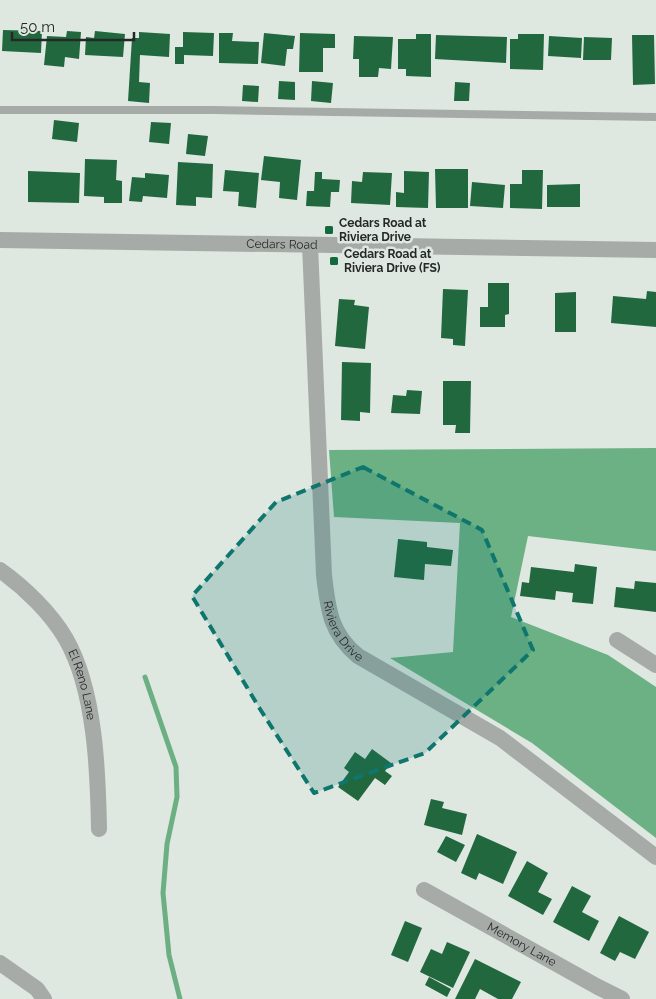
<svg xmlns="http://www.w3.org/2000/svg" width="656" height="999" viewBox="0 0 656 999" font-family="Raleway,sans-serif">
<rect width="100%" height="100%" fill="#dee7e0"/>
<path fill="#6cb184" d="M656,448V551L528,536L511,617L608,655L656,687V838L532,743L390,658L453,652L460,523L334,517L329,450Z"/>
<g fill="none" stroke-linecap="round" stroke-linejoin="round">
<path stroke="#6baf83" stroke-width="5" d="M145,677L176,767L177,797L167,844L163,893L169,955L180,999"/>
</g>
<path fill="#21683f" d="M3,30L42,31L41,53L2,51Z
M67,31L81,32L79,59L65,57L64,67L44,65L47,36L66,37Z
M95,31L125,34L123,57L85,55L86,37L94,38Z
M139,32L170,34L169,57L140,55L139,82L150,83L149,103L128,101L132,38H139Z
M183,32L214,33L213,56L184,55V64H175V47H183Z
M219,33H233L232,41L259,42L258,64L219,63Z
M264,33L295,36L293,49H287L285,66L261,63Z
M300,33L335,34V48H323V72H299Z
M416,34H431V77L406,76V69H398V39H416Z
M518,34H544L543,70L510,69V39H518Z
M436,35L507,37L506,63L435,59Z
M632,35H654L655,84L633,85Z
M354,36L393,37L391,69L379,68L378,77H359V59H353Z
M549,36L582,38L581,58L548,56Z
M584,37L612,38L611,60H583Z
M279,81L295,82V100L278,99Z
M312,81L333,83L331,103L311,101Z
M455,82L470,83L469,101H454Z
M243,85L259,86L258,102L242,101Z
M54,120L79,123L77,142L52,139Z
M151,122L171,123L169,144L149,142Z
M188,134L208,136L205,156L186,154Z
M264,156L301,160L297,200L279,198L280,182L261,180Z
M85,159L117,160L116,180L122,181V203H104V197L84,196Z
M178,162L213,164L212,198L196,197V206L176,205Z
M435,169H468V208H436Z
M225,170L259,173L256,208L238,206L239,192L223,191Z
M522,170H543L542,209L510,208V184H522Z
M28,171L80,173L79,203L28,202Z
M404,171L429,172L428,208L396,207V192L404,193Z
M315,172H322V179L340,180L339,192H331L330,207L306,206L307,191H314Z
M363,172L392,173L390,205L351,203L352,181L362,182Z
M145,173L169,175L167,198L143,196L142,202L129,201L132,177L145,178Z
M472,182L505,185L503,208L470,206Z
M580,184V207H547V185Z
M488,283H509V314L505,315V327H480V307H488Z
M443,289L468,290L465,346L453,345V339L441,338Z
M647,291L656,292V327L611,323L613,296L646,299Z
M576,292V332H555V293Z
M339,299L355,300L354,305L369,307L365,349L335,346Z
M342,362L371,363L370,413L360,412V421L341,420Z
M443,381H471L470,433H455L456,425H443Z
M407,390L422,391L420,414L391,413L393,395L406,396Z
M398,539L427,542V547L453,550L451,566L425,564L424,580L394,577Z
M575,564L597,567L593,604L572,602L573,593L556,591L555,600L520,596L522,582L529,583L531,567L574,572Z
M635,581L656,583V612L614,607L616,587L634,589Z
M372,749L391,763L385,771L392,776L385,785L375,778L358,801L338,787L349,772L344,768L355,752L365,759Z
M431,799L444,802L442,808L467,814L462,835L424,825Z
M477,834L517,852L503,884L479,873L476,880L461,873Z
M446,836L465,845L456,862L437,852Z
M527,861L548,873L538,892L552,899L543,915L508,896Z
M572,886L591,896L582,912L599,921L589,941L553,922Z
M619,916L649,932L635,959L620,952L615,961L600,953Z
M405,921L422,928L408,962L391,955Z
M447,942L470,952L453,988L420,972L431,949L442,954Z
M475,959L521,982L512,999H498L480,989L475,999H455Z
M429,977L451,989L447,997L425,985Z"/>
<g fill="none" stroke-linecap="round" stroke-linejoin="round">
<path stroke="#a7aba8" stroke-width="8" d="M0,110H213L656,117"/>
<g stroke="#a7aba8" stroke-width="16">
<path id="s1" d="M0,240L656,250"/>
<path id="s2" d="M310,245L324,575C328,609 330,633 358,656L500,738L656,857"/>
<path id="s3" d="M0,570C24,587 51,613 66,639C95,690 98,770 99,829"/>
<path d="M617,640L656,665"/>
<path id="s4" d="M424,890L598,987L622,999"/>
<path d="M0,963L37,989L44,999"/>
</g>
</g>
<path fill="#0f766e" fill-opacity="0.2" stroke="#0f766e" stroke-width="4" stroke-dasharray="10 6" stroke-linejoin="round" d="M363,467L482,530L533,650L425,753L314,793L260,709L192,596L276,502Z"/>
<g fill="#11693c" stroke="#dee7e0" stroke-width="2">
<rect x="324" y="225" width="10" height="10" rx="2.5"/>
<rect x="329" y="256" width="10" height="10" rx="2.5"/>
</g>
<g text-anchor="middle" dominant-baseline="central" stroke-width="5" stroke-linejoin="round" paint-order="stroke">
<g font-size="12" font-weight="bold" fill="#252826" stroke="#dee7e0" text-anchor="start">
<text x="339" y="223">Cedars Road at<tspan x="339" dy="14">Riviera Drive</tspan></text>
<text x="344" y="254">Cedars Road at<tspan x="344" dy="14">Riviera Drive (FS)</tspan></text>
</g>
<g font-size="12" fill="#252826" stroke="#dee7e0">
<text stroke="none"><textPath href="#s1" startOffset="282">Cedars Road</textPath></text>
<text stroke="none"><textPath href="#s2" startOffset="391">Riviera Drive</textPath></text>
<text stroke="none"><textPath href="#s3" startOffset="145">El Reno Lane</textPath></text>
<text stroke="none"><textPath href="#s4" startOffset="112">Memory Lane</textPath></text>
</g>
</g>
<path d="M12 32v8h122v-8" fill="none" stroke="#252826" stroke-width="2.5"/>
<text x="20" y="32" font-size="15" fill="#252826" stroke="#dee7e0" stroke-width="4" paint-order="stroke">50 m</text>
</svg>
